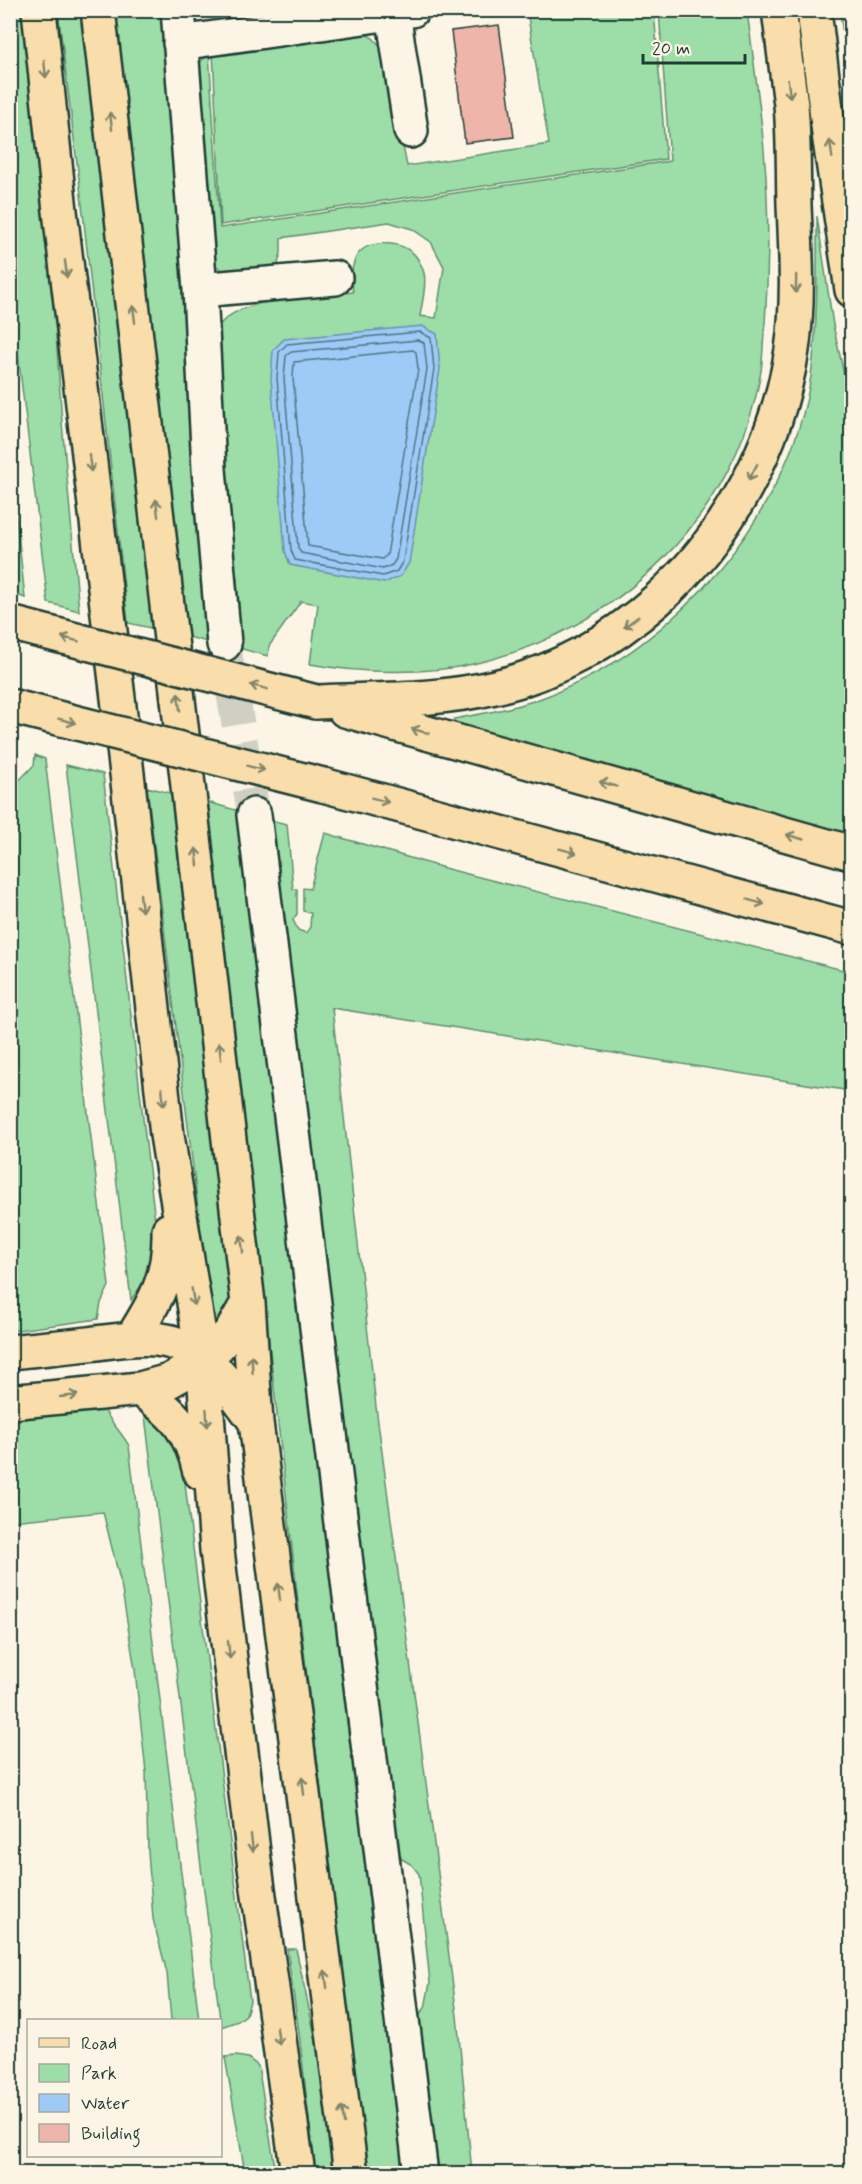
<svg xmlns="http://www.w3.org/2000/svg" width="862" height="2184" viewBox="0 0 862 2184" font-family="Mynerve,sans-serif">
<rect width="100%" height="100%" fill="#fcf5e5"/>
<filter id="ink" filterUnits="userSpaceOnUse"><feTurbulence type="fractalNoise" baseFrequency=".0167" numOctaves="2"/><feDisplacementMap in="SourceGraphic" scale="12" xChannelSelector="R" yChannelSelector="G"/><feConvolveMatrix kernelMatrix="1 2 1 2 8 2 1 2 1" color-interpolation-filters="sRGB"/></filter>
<g filter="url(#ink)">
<path fill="#9ddea8" stroke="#5e8e6e" stroke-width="1.5" d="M10,11H27L46,185L62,423L79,611L48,603L19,362L10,266Z
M58,11H86L160,630L128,623L81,195Z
M114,11H164L215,644L188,637Z
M527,11H654L666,159L221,225L213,52L364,33L373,38L383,49L407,166L549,144Z
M659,11H747C753,57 760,103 764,150C769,208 769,265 765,323C763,339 763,356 761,371C737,518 615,632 473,664C425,675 358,673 310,664L318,604L301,601L269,646L268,656L242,649L236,572L228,556L215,340C216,336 217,330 219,326C238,296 320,296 353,292C352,280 350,267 357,256C366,240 395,241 409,250C416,254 422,265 424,273C427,285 422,303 420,316L436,318L444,267L431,242L412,229L389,222L281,238V253L277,267L225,272L216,266L209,258L198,65L209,52L220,228L670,161Z
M840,11H851V98Z
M817,216L833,325L852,409L851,837L454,728V719C485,713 517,708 547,696C676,648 791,512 811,376C818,323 817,269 817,216Z
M11,466L25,598L17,595L10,540Z
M35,755L45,759L109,1286L101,1303L98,1319L11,1331L10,790L34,765Z
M66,765L103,774L156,1230L146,1279L131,1300Z
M147,787L178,795L232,1301L213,1333Z
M204,801L239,811L412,2173H367L299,1610L249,1165Z
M270,820L287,824L293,889H297V914L293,920L298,930L306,933L310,927L311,913L303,911V888L310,889L325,833L444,868L851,972V1091L332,1008L376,1407L457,2016L472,2173H439L429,2162L416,2019L425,2008L430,1983L419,1874L412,1865L397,1856Z
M85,1409L105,1411C112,1424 122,1433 129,1446L199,2020H171L167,1973L153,1919L148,1851L146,1772L135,1670L121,1584L103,1512L11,1521L10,1417Z
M145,1416C168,1431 177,1451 184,1476L250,2001L246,2015L238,2021L221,2027Z
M287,1949H296L332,2114L339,2173H315L300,2040Z
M236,2056L248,2058L258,2066L276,2173H245L225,2057Z"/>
<path fill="#9dcaf7" stroke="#6b92a9" stroke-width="1.5" d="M422,326L437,334L440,369L409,563L401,576L384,583L290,565L285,551L271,378L273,350L284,339Z"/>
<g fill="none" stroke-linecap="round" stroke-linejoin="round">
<path stroke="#517582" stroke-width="1.5" d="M420,332L431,338L434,369L403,561L397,571L383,576L295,560L291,550L277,378L279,352L287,344Z
M418,340L424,343L427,369L396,559L392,565L383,569L301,553L298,548L284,378L286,356L291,352Z
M413,350L416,352L418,369L387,555L382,559L308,546L293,378L294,362Z"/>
</g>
<path fill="#f0b5aa" stroke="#1f3d34" stroke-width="1.5" d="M499,25L514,137L465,143L451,31Z"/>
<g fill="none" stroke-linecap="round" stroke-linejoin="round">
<path stroke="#d0d0c2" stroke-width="33" stroke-dasharray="33 16" stroke-linecap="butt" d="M224,644L254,815"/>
<g stroke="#1f3d34" stroke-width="38">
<path id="minor" d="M178,10L200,290L209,469L224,644
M393,13L411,131
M180,43L412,10
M200,290L335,278
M254,815L421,2174"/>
</g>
<g stroke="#1f3d34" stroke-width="38">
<path id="major" d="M39,10L60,211L128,782L167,1135L203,1359L217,1550L254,1860L298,2174
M98,10L248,1303L256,1422L351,2174
M814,10L829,134L852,290
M316,702C376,699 437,701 495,687C555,673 611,641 657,600C729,535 777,446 792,350C799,302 796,253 794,205C793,172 794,138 791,105C787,73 783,42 779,10
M345,710L852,853
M323,785L852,928
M133,1337C157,1299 170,1276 169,1230
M10,1352C36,1349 62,1347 88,1344C122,1340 156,1332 187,1348C215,1363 238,1398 256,1422
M140,1389C175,1414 190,1429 200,1472
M10,1402L140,1389L169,1381L185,1372L217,1347L231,1332L248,1303"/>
</g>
<use href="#minor" stroke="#fcf5e5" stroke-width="33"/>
<use href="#major" stroke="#f9deab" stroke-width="33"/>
<g stroke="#1f3d34" stroke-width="38" stroke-linecap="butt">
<path id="major-bridge" d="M10,623L316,702
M10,706L323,785"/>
</g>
<use href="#major-bridge" stroke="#f9deab" stroke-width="33"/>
</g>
<defs><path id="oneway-shaft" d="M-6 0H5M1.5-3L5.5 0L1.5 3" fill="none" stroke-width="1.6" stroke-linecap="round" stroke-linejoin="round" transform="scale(1.5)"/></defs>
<g stroke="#81856a">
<use href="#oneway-shaft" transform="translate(45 69) rotate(84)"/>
<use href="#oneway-shaft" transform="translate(789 89) rotate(83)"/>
<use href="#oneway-shaft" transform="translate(111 121) rotate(-97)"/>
<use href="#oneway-shaft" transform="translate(831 149) rotate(-98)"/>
<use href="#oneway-shaft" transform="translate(66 269) rotate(83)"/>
<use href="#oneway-shaft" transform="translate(796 284) rotate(91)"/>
<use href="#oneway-shaft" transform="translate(134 314) rotate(-97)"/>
<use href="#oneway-shaft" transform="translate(90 463) rotate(83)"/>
<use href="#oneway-shaft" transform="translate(753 472) rotate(118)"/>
<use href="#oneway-shaft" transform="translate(157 508) rotate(-97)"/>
<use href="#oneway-shaft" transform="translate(631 622) rotate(144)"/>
<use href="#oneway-shaft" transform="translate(70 639) rotate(-165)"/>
<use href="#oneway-shaft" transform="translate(259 687) rotate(-166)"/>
<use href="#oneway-shaft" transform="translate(179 702) rotate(-97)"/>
<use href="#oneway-shaft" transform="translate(67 721) rotate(15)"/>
<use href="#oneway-shaft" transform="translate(420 731) rotate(-164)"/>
<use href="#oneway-shaft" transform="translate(256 768) rotate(14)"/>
<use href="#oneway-shaft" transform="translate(608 784) rotate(-164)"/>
<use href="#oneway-shaft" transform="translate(380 800) rotate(15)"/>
<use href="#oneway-shaft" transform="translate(795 837) rotate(-164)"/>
<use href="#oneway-shaft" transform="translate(568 851) rotate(15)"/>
<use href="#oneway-shaft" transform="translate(197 857) rotate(-97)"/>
<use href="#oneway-shaft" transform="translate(756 902) rotate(15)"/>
<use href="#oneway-shaft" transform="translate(141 903) rotate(84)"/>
<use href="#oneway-shaft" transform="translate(220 1051) rotate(-97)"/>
<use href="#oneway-shaft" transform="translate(163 1097) rotate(84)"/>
<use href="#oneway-shaft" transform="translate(242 1244) rotate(-97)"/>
<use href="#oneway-shaft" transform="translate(193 1297) rotate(81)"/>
<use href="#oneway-shaft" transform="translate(252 1364) rotate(-94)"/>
<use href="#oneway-shaft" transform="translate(69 1396) rotate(-6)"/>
<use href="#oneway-shaft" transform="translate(207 1418) rotate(86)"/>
<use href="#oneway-shaft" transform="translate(279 1592) rotate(-97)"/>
<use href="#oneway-shaft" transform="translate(229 1650) rotate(83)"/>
<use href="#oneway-shaft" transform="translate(303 1786) rotate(-97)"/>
<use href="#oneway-shaft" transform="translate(252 1843) rotate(83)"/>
<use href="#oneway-shaft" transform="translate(326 1979) rotate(-97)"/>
<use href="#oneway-shaft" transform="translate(278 2036) rotate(82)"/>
<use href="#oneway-shaft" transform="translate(343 2115) rotate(-97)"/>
</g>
</g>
<rect width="862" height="2184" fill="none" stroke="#fcf5e5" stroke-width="36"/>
<rect x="18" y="18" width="826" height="2148" fill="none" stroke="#1f3d34" stroke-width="2" filter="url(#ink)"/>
<rect x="27" y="2019" width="195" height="138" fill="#fcf5e5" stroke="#a4ab9e" stroke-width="1.5"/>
<rect x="39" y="2038" width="30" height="9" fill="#f9deab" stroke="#a4ab9e" stroke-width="1.5"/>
<text x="81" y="2049" font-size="18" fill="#1f3d34">Road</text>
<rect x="39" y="2064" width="30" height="18" fill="#9ddea8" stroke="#a4ab9e" stroke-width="1.5"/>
<text x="81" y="2079" font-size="18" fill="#1f3d34">Park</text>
<rect x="39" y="2094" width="30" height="18" fill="#9dcaf7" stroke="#a4ab9e" stroke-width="1.5"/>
<text x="81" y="2109" font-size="18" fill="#1f3d34">Water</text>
<rect x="39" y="2124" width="30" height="18" fill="#f0b5aa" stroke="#a4ab9e" stroke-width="1.5"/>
<text x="81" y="2139" font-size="18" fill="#1f3d34">Building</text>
<path d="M643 54v9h102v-9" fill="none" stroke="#1f3d34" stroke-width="3"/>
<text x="652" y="54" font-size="18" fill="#1f3d34" stroke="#fcf5e5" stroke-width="4.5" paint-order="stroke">20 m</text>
</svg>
